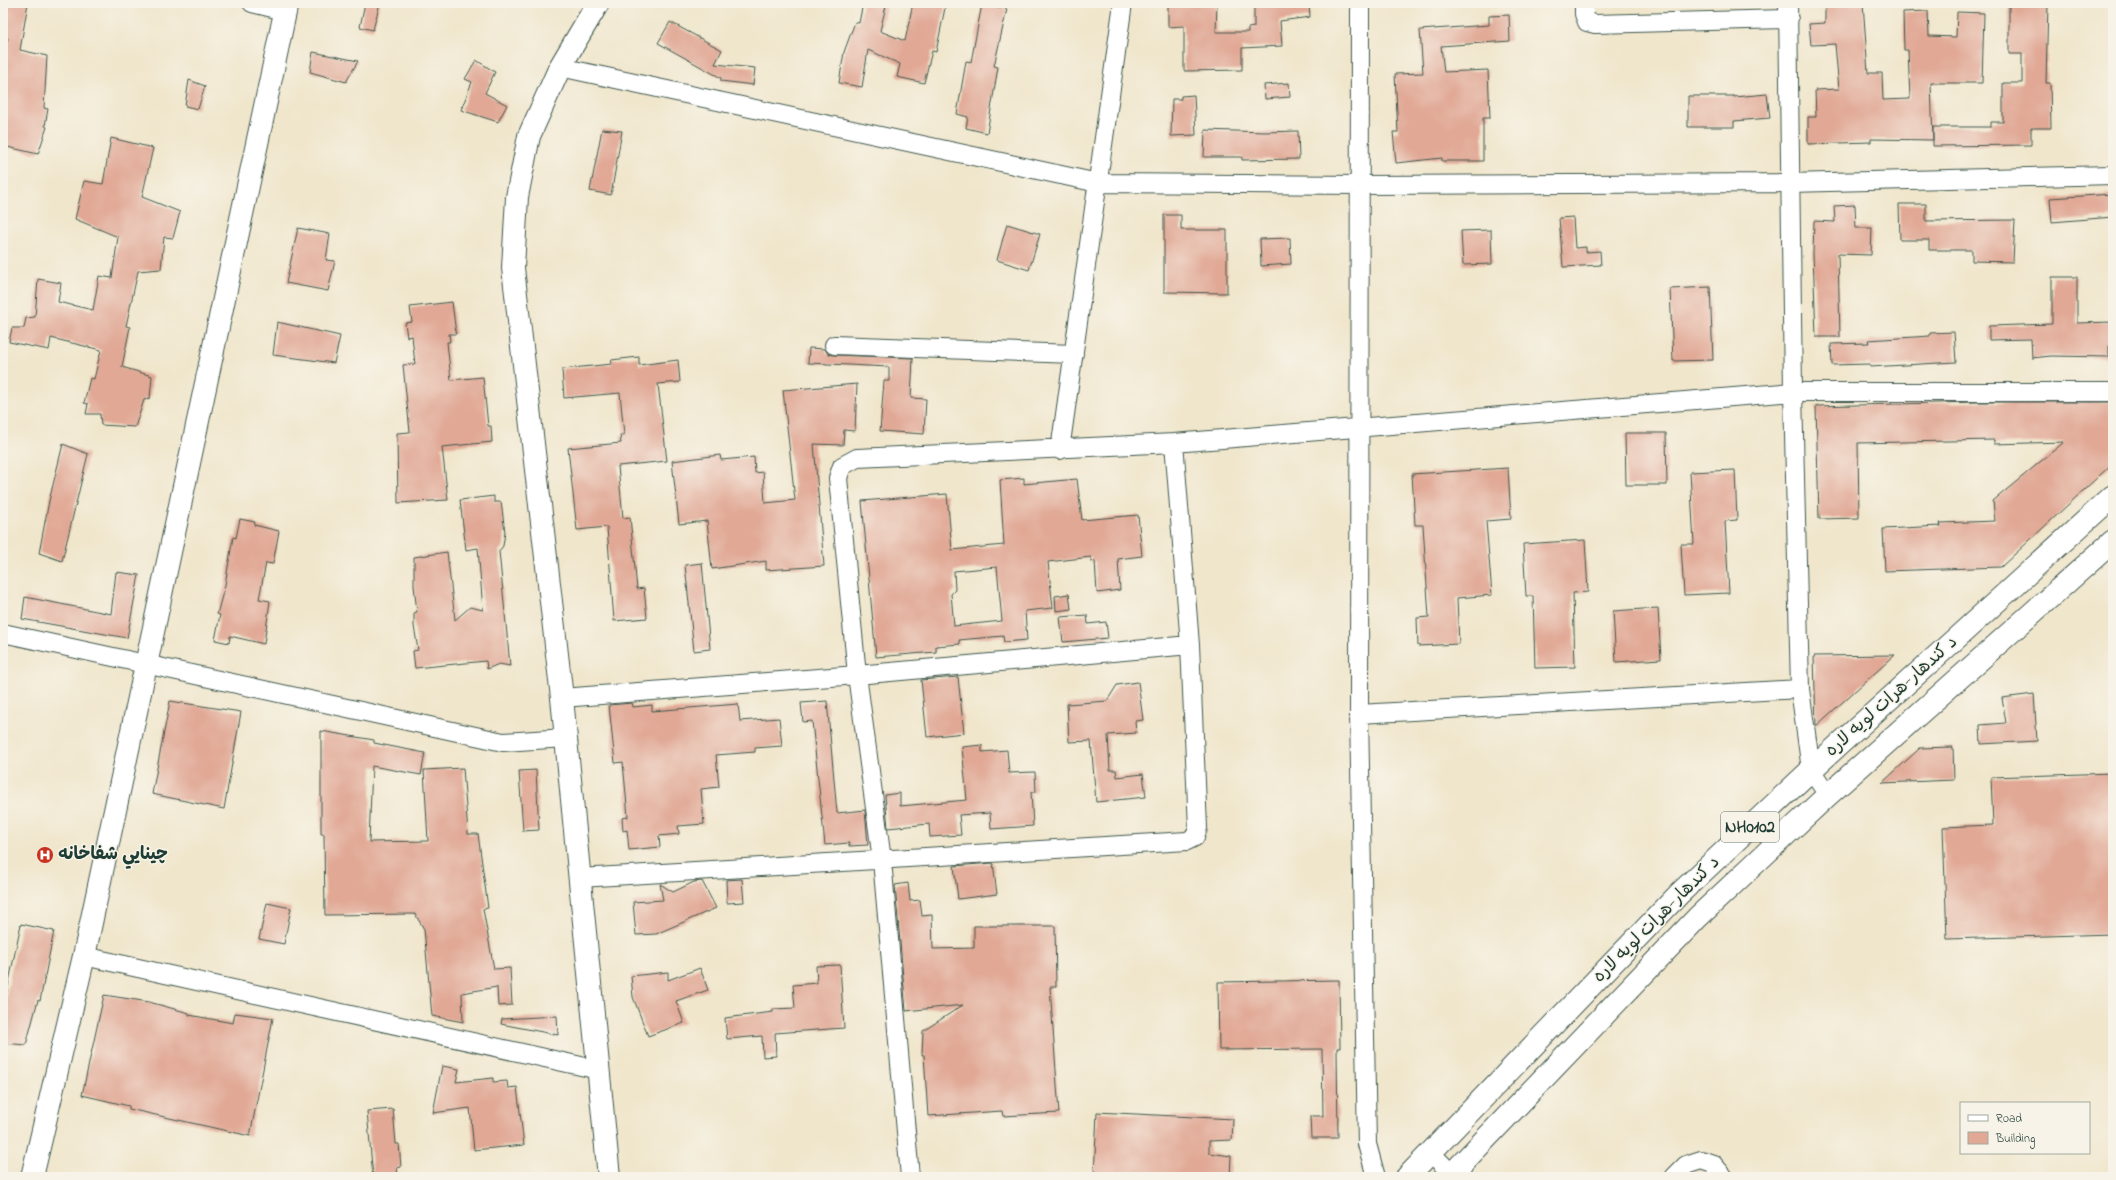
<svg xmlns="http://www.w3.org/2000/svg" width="2116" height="1180" viewBox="0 0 2116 1180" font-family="'Indie Flower','Playpen Sans Arabic',sans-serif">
<rect width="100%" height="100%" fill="#f7f3e8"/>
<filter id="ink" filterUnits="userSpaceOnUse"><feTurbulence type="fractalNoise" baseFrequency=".025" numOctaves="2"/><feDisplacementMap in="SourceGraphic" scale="8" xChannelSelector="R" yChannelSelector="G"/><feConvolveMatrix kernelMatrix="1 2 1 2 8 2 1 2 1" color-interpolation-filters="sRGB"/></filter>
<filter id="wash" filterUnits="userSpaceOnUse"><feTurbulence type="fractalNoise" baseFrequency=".012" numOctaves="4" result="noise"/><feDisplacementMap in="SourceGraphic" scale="16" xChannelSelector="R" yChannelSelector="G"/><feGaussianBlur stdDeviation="0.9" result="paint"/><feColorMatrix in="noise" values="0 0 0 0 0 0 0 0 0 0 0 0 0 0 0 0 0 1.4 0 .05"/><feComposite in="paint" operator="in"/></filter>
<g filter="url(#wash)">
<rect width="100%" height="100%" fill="#f0e6cc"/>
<g id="blocks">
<path fill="#e1a895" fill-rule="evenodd" d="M3,3H28L20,50L47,56L44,108L48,109L45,126L47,127L38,154L3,146V54L8,38H3Z
M365,3H380L373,30L360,27Z
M863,3L886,6L880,31L905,41L913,3H946L936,52L932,51L924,83L897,77L900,64L868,50L862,87L839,83L844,52L855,22L859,23Z
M1168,3H1217L1216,32H1248V28L1254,27V3H1309L1310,17L1280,21L1282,46L1242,48V70L1184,71V26L1168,27Z
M1825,3H1863L1868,73H1882L1883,100L1910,99L1908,50H1904L1903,12L1928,11L1929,36L1956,37L1957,12L1984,13L1982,83H1931L1933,140L1871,139V142L1808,144V117H1816L1815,90L1839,89L1835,44L1811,45L1809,24L1825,23Z
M2009,3H2048L2046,83H2050L2051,128H2031V145L1933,146V127H1991V122H2003V83H2022V54H2009Z
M982,4L1007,9L994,66L998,67L987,133L966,128L968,117L957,114L966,61L971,62Z
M1509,15L1510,41L1441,46L1444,72L1488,70L1490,118H1483V161H1442V158L1396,163L1393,132H1398L1395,74L1423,73L1420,30L1489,25V16Z
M670,22L722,50L715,64L755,68L753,85L721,81V78L658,43Z
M313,52L358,61L346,82L310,72Z
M476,60L495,72L485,93L507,105L498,122L461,110L472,82L465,79Z
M189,80L205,86L198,109L185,106Z
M1289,83L1290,97L1265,99L1264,85Z
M1767,94L1770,118L1734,121V127H1688V96H1734V97Z
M1194,95L1196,135L1171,136L1172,99H1181V96Z
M602,129L622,131L611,195L590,191Z
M1205,130L1264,132L1298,131L1299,159L1242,160V157H1204Z
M111,138L153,148L142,197L180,212L173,238L164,237L161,269L138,271L126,326L130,327L122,367L152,376L150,398L144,400L135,427L101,425L100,414H86L88,404L84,403L90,378L94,379L101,350L51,338L49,350L9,342L12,328H24L26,318L35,317L38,279L61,283L58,302L93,310L99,276L112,278L118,237L75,219L84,181L103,184Z
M2113,194V217L2052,222L2050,198Z
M1899,204H1926V221L2015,220L2013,262L1972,261V250H1929V240H1900Z
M1855,205L1856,228H1872L1871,255L1838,254L1840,337H1816L1813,253L1814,221L1835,222L1834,206Z
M1164,215H1181V230H1227V293L1164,292Z
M1573,217L1575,248L1586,247V252L1600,251L1601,265L1563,267L1559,218Z
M1007,224L1040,234L1029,270L997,260Z
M298,228L330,234L326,260L335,261L328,291L286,283Z
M1491,230L1492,264L1463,265L1461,231Z
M1290,238L1291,264L1261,266L1260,239Z
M2052,277H2077V323L2113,322V345L2109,346V357L2051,356L2032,358L2031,339L1989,340V326L2052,324Z
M1710,287L1713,360L1673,361L1670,289Z
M452,302L456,334H449L450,342H447L451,380L483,377L488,426H491L492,442L442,447L448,500L398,503L397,433L410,432L403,365L415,364L412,336L407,337L405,323L412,322L410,307Z
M277,322L340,336L334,363L273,355Z
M1954,332L1956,362L1870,367V364L1832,365L1831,344L1869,343L1868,340L1930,336V333Z
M809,348L825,349L828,354L834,355L913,358L911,398L926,399L924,434L880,431L884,381H889V367L808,363Z
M639,357V365L678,360L680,382L658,384L667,461L618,466L623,518L630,517L637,589L644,588L647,618L614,621L607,527L577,530L568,448L621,443L620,435H624L620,393L564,398L562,369L612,364L611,360Z
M857,384L855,431L844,430L843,445L814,444L824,566L766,570V561L712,569L707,521L679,524L672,461L720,455L721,460L754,457L755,473L763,472L765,503L795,500L783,390Z
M1977,402H2113V463L2001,567L1885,571L1883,529L1941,526L1940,523L1995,521L1993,501L2064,442L1994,444V440L1858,443L1859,518L1819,519L1816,406Z
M1625,433H1666L1667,485H1626Z
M63,444L88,454L62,561L39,553L49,501Z
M1508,468L1511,519L1486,521L1492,595L1457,598L1459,644L1418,646L1417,618L1429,617L1423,525H1415L1412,474Z
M1735,470L1737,520L1725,521L1729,593L1684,595L1681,544H1694L1690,472Z
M1024,478V484L1077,479L1082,520L1138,515L1142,556L1118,559L1120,590L1097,593L1095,561L1091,562V557L1048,562L1053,608L1025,611L1027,640L1004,642L1003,636L959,640L960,644L936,646V652L876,657L862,501L947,494L952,550L1004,545L1000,480ZM997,567L1002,621L954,626L951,594L955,590L954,571Z
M494,496V502H501L505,532L503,546L499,551L510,666L499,664L487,669L486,661L415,668L413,651L418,650L414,626V613L417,612L414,586V557L447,552L455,620L470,607L483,610L478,548L466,550L460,500Z
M240,519L255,522L254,525L279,531L273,564L266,563L259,599L270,601L264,644L230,636L229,643L215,640L220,615L217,614L225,585L233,537L236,538Z
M1585,540L1588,592L1573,593L1575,667L1535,668L1533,596H1526L1523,544Z
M702,563L710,649L694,651L685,565Z
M116,572L139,575L127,638L22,619L25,597L111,614Z
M1069,594L1071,609L1056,611L1055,596Z
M1658,608L1661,659L1616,662L1613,611Z
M1087,615L1088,624L1106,622L1108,638L1063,642L1060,617Z
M1895,655L1816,726L1814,656Z
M958,677L964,733L927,737L921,680Z
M1138,682L1143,720L1135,721L1136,733L1108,735L1110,770H1116L1117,777L1143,774L1146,797L1096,802L1091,741L1069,742L1067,704L1107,701L1117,685Z
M2034,694L2037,741L1981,744L1980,725L2006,723L2002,698Z
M170,701L241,712L224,809L152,794Z
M827,701L837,813L865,810L868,845L849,846V843L825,845L812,721L803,722L801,703Z
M632,703L633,707L652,705V711L738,704L740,721L779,718L782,746L755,748V752L716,755L719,787L701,789L704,824L678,826L679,834L659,836L660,847L629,850L627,830L623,831L622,818L628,817L623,762L615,763L609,705Z
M321,731L374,740V743L425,753L421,775L372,766L369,842L428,841L424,770L463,768L468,834H478L488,908L483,909L494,969L510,968L512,1005L498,1006L497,987L462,993L463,1022L432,1016L424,929L415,914L325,915L324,834H321Z
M982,745V752L1007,750L1009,773L1035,772L1036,792H1031L1033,826L991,829L990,813L959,815L961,835L930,837L929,824L888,828L885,795L900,793V806L967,800L962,747Z
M1953,747L1954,780L1882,783L1920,748Z
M536,770L539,830L523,831L519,771Z
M2113,773V934L1947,939L1943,827L1993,825L1991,777Z
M993,863L997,894L958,899L954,866Z
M742,879L744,902L727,903L726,880Z
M702,881L716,908L656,934L636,935L633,902L663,900L660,884L673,892L694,882Z
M908,883L910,901L920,900L922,916L932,915L933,949L974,948V926H1055L1056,987H1050L1059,1113L1003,1116L1002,1111L928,1116L924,1055H922L923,1031L963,1005L906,1011L895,885Z
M267,903L291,908L284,944L259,939Z
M21,924L54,931L40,1001L38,1000L26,1045L3,1043V1010Z
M840,965L844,1028L775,1033L776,1056L763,1057L762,1036L727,1039L725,1018L773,1012V1009L795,1008L793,985L817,983L816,966Z
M700,968L708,990L676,1001L684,1023L648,1036L633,997L631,976L668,972V980Z
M1339,980L1340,1048H1337L1338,1138H1311L1310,1116H1323L1322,1049L1219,1050L1218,982Z
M104,995L149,1002L189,1013V1015L233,1023L235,1013L273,1018L250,1136L129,1109V1106L82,1095Z
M557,1016L558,1035L501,1024L502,1019Z
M442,1066L459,1069L456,1082L493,1078V1082L507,1081L508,1088L517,1087L524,1145L474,1150L470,1108L433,1113Z
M393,1109L396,1144H399L401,1167L397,1168L398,1177H373L367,1111Z
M1097,1112L1233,1119L1232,1140L1209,1141V1153L1231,1156L1230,1177H1094Z"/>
</g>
</g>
<g filter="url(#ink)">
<use href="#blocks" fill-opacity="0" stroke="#3e564b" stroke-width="1"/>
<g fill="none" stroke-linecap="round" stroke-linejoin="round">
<g stroke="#3e564b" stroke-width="20">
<path id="minor" d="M252,3L285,11
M1360,3L1359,714L1367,1144L1376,1177
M1584,3V14L1587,22L1595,24L1789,19
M1788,3L1793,392L1800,689L1811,770L1828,795
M560,67L1098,183L1359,185L1789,183L2113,175
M834,345L1074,354
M1060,450L1123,3
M3,633L503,742L566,738
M562,698L857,675L1190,645
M1359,714L1800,689
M580,878L1187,841L1195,837L1198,828L1190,645L1174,443
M84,956L599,1070
M1431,1153L1455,1177
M910,1177L882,860L857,675L838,478L842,466L857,458L1174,443L1793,392H2113
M1674,1177L1686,1165L1701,1160L1713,1164L1724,1177"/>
</g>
<g stroke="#3e564b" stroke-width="24">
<path id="major" d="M598,3L560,67L529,136L517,197L513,268L562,698L609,1177
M32,1177L84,956L287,3"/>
</g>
<g stroke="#3e564b" stroke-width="24">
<path id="highway" d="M1407,1177L1680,893L1811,770L2113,496
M1449,1177L1698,917L1828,795L2113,541"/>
</g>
<use href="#minor" stroke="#fff" stroke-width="18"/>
<use href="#major" stroke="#fff" stroke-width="22"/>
<use href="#highway" stroke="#fff" stroke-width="22"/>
</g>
</g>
<defs>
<g id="hospital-disc" transform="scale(0.9)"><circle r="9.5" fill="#c8321e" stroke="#f7f3e8"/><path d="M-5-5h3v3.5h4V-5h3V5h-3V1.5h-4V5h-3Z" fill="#fff"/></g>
</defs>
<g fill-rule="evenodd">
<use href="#hospital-disc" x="45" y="855"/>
</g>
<g text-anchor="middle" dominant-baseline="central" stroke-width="3" stroke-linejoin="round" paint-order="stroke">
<rect fill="#f7f3e8" stroke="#60746a" stroke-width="1" x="1721" y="812" width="58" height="30" rx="3"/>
<g font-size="17" font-weight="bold" fill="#1f3d34">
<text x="1750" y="827">NH0102</text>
</g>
<g font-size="18" fill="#1f3d34" stroke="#f7f3e8">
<text transform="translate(1892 697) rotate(-42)">د کندهار-هرات لويه لاره</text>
<text transform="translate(1657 920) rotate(-45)">د کندهار-هرات لويه لاره</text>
</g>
<g font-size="18" font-weight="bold" fill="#1f3d34" stroke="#f7f3e8" text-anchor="start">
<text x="58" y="855">چينايي شفاخانه</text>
</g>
</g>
<rect width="2116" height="1180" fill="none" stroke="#f7f3e8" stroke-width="16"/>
<rect x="1960" y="1102" width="130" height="52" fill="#f7f3e8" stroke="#a1aaa0"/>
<rect x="1968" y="1115" width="20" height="6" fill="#ffffff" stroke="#a1aaa0"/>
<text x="1996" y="1122" font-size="12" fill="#1f3d34">Road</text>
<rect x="1968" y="1132" width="20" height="12" fill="#e1a895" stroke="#a1aaa0"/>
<text x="1996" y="1142" font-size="12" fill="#1f3d34">Building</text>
</svg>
